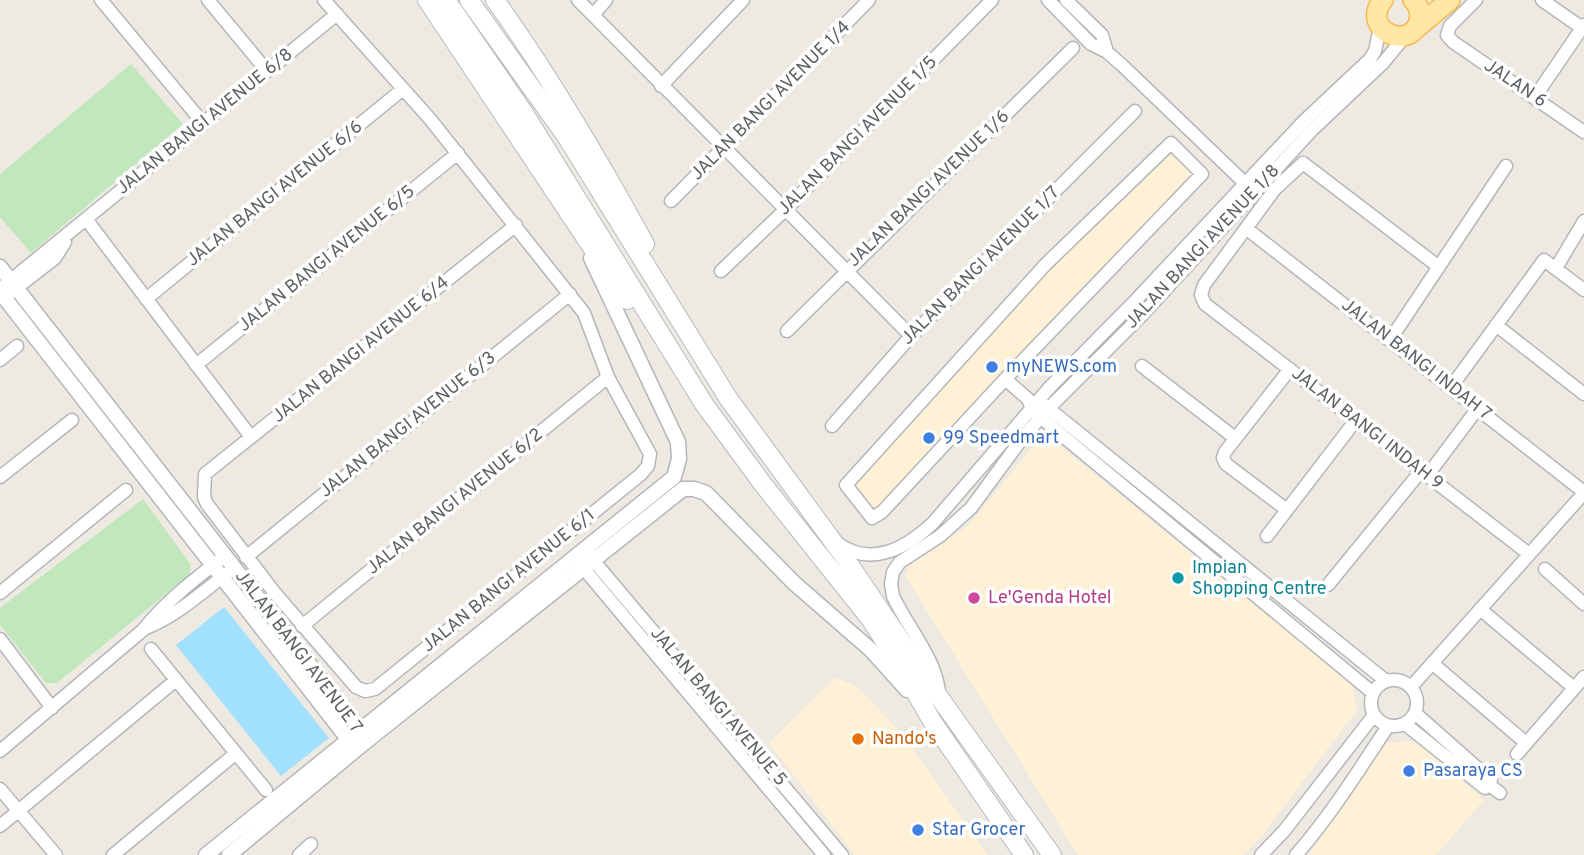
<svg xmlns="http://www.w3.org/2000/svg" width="1584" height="855" viewBox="0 0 1584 855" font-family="Overpass,sans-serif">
<rect width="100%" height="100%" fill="#eeeae2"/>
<path fill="#fff1d6" d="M1172,148L1196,174L880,509L872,511L850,485L1059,257Z
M1038,440L1056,443L1352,684L1357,710L1259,839L1242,855H1078L906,577L909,566L969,525Z
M835,678L856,686L901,733L988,855H855L769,743Z
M1417,741L1484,800L1436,855H1309L1386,743Z"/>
<path fill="#c1e7bd" d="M131,64L183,124L31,253L0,217V174Z
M143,499L191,565L189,575L57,683H46L0,625V608Z"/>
<path fill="#a1e0ff" d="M224,607L329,738L281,776L176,645Z"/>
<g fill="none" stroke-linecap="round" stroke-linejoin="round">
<g stroke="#b3b6ba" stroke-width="15">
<path id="minor" d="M101,0L203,123
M208,0L267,71
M324,0L430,119L584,313L608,377L650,454L648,466L640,475L375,689L365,691L356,687L274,592L207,504L204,497L205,474L516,225
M578,0L911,336
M1048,0L1091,44L1107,52L1124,67L1251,189
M1066,0L1102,35L1107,52
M1476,0L1450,26L1447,35L1453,42L1584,132
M1542,0L1582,28
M593,15L606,0
M661,86L743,0
M1535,97L1584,25
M1171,143L1202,174L1008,376L882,512L872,518L846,485L1045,265Z
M671,201L869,0
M86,219L251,437
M1247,229L1584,492
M1439,267L1303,163L1275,189L1204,285L1201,295L1205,304L1529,554
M1556,268L1584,221
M721,271L785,210L992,0
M0,289L337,14
M10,293L55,258L65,242
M146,299L403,89
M1496,325L1584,394
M787,331L1073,48
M1390,340L1506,166
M0,360L17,346
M196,365L458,153
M1142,366L1235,438
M1005,379L1028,399L1032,408L1040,417L1373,693
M1451,387L1544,260L1584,290
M1043,404L1386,681
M832,426L911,336L1135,111
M1427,476L1478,408
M0,477L72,420
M1287,510L1226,464L1223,458L1225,452L1290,369
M1267,536L1356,420
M837,543C872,568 906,548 933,523L1050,387L1134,302L1304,121L1370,59L1375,51L1380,27
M587,553L842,855
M246,557L570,294
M579,563L824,855
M1545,569L1584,604
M1328,585L1421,471
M0,593L126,490
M1480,609L1574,688
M302,626L608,377
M146,628C178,615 202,592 229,572
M0,639L52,708
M151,649L266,790
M1432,663L1526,743
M1371 703a23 23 0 1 1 46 0a23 23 0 1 1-46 0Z
M1411,687L1584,493
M939,697C940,664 907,627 893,596L891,584L893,572L900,562L940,536L971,508L1024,436L1049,408L1142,315L1312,130L1383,63L1406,35
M1405,724L1485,788L1491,780L1415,713
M0,751L143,630C166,601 196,578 225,556
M1517,754L1584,677
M1488,784L1500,793
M0,789L56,855
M0,826L176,680
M113,855L235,754
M299,855L311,844
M1261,855L1284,831L1374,715
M1296,855C1331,815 1359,770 1388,726"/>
</g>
<g stroke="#b3b6ba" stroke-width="17">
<path id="tertiary" d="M0,267L360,729L362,736
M0,292L348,739L357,741
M206,855L674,477L679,459L678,442L591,258
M229,855L364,743L683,489H694L706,493L794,583L871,650L907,690"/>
</g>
<g stroke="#b6bac0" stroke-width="20">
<path id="secondary" d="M427,0L627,300
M446,0L524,113L704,404L762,483L871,620L895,657L932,721L1024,855
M469,0L566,136L728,398L845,558L939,697L1052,855
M495,0C551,78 599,160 645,244"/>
</g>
<g stroke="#f9b850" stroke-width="22">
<path id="primary" d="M1383,0C1359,29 1410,53 1419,21C1421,13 1419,6 1413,0
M1413,31L1450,0"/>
</g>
<use href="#minor" stroke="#fff" stroke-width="12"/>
<use href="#tertiary" stroke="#fff" stroke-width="14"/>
<use href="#secondary" stroke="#fff" stroke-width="18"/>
<use href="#primary" stroke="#ffe7a6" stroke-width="19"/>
</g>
<g fill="#3f7fe0" stroke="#fff" stroke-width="2.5">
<circle cx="992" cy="367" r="7"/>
<circle cx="929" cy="438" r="7"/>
<circle cx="1409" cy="771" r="7"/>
<circle cx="918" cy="830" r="7"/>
</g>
<circle fill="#0f9aa8" stroke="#fff" stroke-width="2.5" cx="1178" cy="578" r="7"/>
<circle fill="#d1479c" stroke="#fff" stroke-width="2.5" cx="974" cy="598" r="7"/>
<circle fill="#e8710a" stroke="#fff" stroke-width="2.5" cx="858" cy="739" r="7"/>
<g text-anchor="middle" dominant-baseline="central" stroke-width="7" stroke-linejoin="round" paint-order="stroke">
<g font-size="18" fill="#5a6064" stroke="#fff">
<text transform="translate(1515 84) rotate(34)">JALAN 6</text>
<text transform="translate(771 101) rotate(-45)">JALAN BANGI AVENUE 1/4</text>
<text transform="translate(205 122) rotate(-39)">JALAN BANGI AVENUE 6/8</text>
<text transform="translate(858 136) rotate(-45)">JALAN BANGI AVENUE 1/5</text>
<text transform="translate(929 189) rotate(-44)">JALAN BANGI AVENUE 1/6</text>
<text transform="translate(275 194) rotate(-39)">JALAN BANGI AVENUE 6/6</text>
<text transform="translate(1203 247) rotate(-47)">JALAN BANGI AVENUE 1/8</text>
<text transform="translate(327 259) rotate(-39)">JALAN BANGI AVENUE 6/5</text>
<text transform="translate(981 266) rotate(-45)">JALAN BANGI AVENUE 1/7</text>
<text transform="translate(361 350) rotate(-39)">JALAN BANGI AVENUE 6/4</text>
<text transform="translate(1416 360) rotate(38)">JALAN BANGI INDAH 7</text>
<text transform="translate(408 425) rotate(-39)">JALAN BANGI AVENUE 6/3</text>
<text transform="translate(1367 429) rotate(38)">JALAN BANGI INDAH 9</text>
<text transform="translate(455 502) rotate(-39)">JALAN BANGI AVENUE 6/2</text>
<text transform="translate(509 581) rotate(-39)">JALAN BANGI AVENUE 6/1</text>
<text transform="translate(298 652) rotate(53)">JALAN BANGI AVENUE 7</text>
<text transform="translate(718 707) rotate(50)">JALAN BANGI AVENUE 5</text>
</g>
<g font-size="18" fill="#366cbe" stroke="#fff" text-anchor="start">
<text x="1006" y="367">myNEWS.com</text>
<text x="943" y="438">99 Speedmart</text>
<text x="1423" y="771">Pasaraya CS</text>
<text x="932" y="830">Star Grocer</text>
</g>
<g font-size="18" fill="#0d838f" stroke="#fff" text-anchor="start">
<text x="1192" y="568">Impian<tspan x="1192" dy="21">Shopping Centre</tspan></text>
</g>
<g font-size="18" fill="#b23c85" stroke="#fff" text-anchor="start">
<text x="988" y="598">Le'Genda Hotel</text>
</g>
<g font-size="18" fill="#c56008" stroke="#fff" text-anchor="start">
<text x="872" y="739">Nando's</text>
</g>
</g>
</svg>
